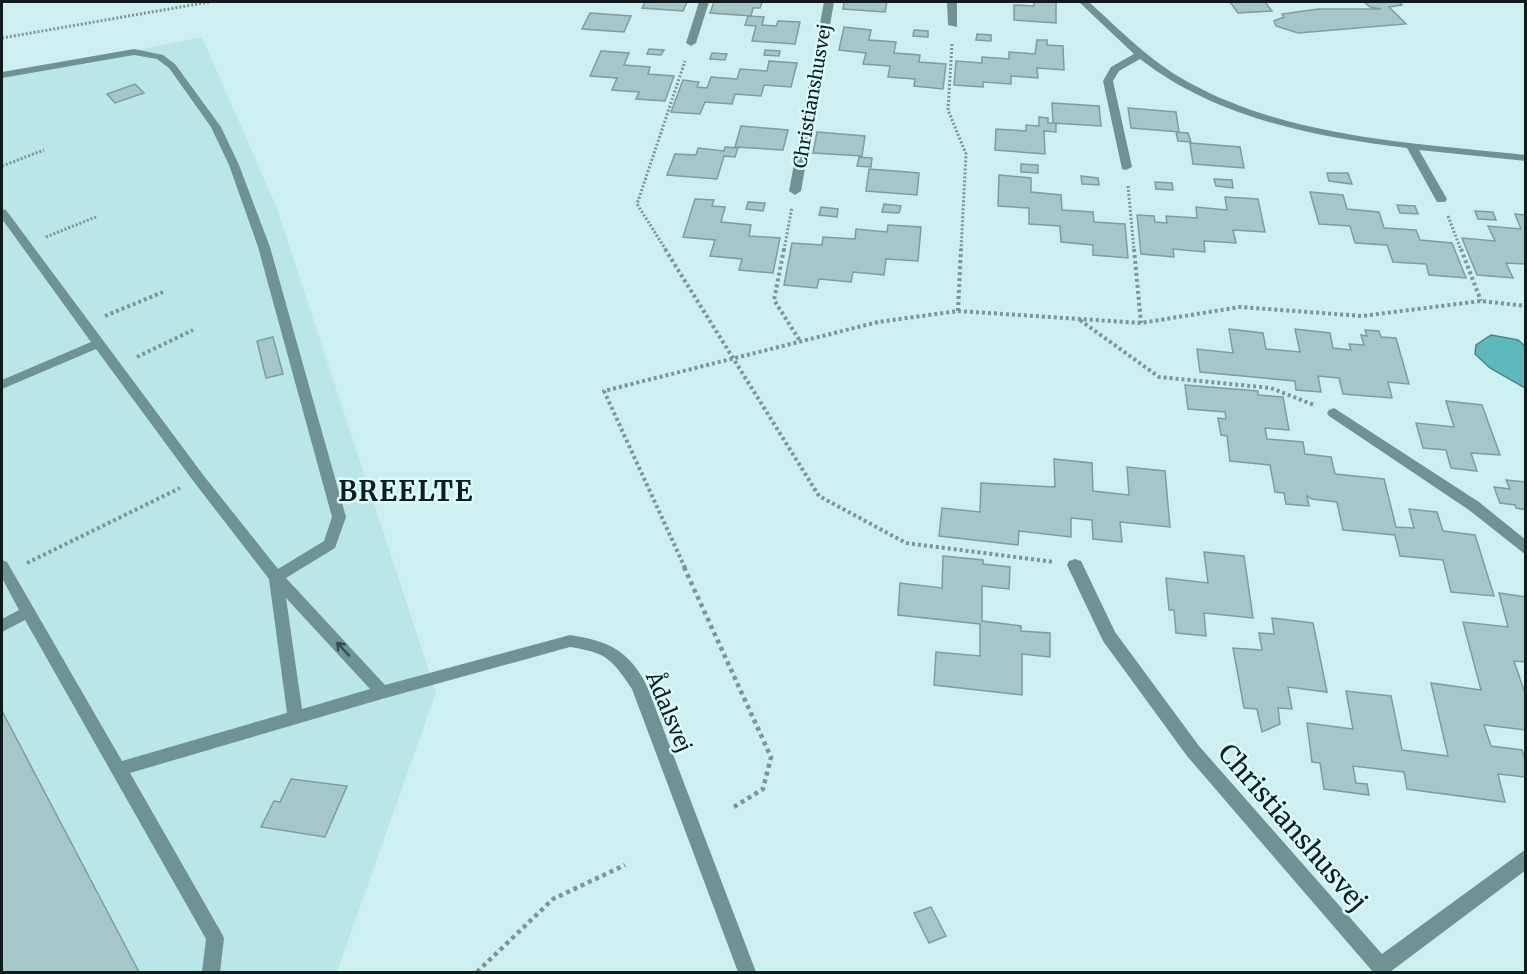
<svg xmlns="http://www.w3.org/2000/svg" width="1527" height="974" viewBox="0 0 1527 974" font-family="Merriweather,serif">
<rect width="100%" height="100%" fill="#cdeff0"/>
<path fill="#bae6e7" d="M202,37L276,206L436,692L337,972H2V78Z"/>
<path fill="#5eb9bc" stroke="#468a8c" stroke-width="1.5" d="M1491,335L1518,340L1525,346V388L1490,368L1475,354L1476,345Z"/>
<path fill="#a6c7c8" stroke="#7d9d9e" stroke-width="1.5" d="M645,2H687L683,11L642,8Z
M714,2H762L760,8H753L751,16L710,13Z
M844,2H887L885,12L843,9Z
M1034,2H1056V23L1014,20V5L1034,6Z
M1230,2H1265L1272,11L1238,13Z
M1364,2H1399L1402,5L1389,7L1406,24L1298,33L1276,26L1274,21L1284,17L1282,14L1318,9H1381L1370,7Z
M590,13L631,16L624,32L582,29Z
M748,16L764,17L762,25L776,26L778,21L800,22L795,44L752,41L756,26L745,25Z
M844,27L871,30L869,40L896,42L894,53L920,55L919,62L946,64L943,89L914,86L915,79L888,77L890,66L863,64L866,53L839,50Z
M914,30L928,31V37L913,36Z
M977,34L991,35V41L976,40Z
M1037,40H1047V45L1063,46L1064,70L1037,68L1038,78L1011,76V84L983,82V87L954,85L956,61L982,63V57L1009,59V52L1035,54Z
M649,49L664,50L661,55L647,54Z
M765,50L780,51L779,56L764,55Z
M601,51L629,53L624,65L650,67L648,74L674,76L665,101L636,99L639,92L612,90L617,78L590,76Z
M712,53L727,54L725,60L710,59Z
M769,61L797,63L791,87L764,85L761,96L735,94L732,104L705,102L700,114L671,112L683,80L699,82L697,87L707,88L711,77L737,79L740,69L767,71Z
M135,84L144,93L115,103L107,94Z
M1052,103L1099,106L1101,126L1053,123Z
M1128,108L1176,112L1179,132L1131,128Z
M1039,117L1048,118V123H1056V132L1044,131L1045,154L995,150L996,129L1026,131V125L1039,126Z
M741,126L788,130L783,150L735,147Z
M817,132L865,136L862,156L813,153Z
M1176,132L1188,133L1191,142L1178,141Z
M1190,143L1240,147L1244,168L1193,164Z
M725,147L738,148L735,157L724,156L717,179L667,175L675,154L696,155L698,148L724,151Z
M859,157L872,158L871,167L857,166Z
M1021,164L1038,165V173L1021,172Z
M869,169L919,173L917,195L866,191Z
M1327,173H1348L1352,184L1329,181Z
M999,175L1031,178V192L1061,195L1062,210L1093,212L1094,222L1125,224L1128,258L1093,255V245L1061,242L1060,226L1029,224V208L998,206Z
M1081,176L1098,178L1099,185L1082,184Z
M1214,179L1232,180L1233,188L1216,186Z
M1155,182L1172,183L1173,190L1156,189Z
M1310,192L1343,195L1347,209L1379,212L1384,228L1416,230L1420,240L1452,243L1466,278L1429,275L1426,264L1393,262L1387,245L1355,243L1350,226L1319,224Z
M1225,197L1258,199L1265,232L1233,230L1236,243L1204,241L1205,252L1173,249L1174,257L1141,254L1137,215L1154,216L1155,222L1167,223L1166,216L1197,218L1196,207L1227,210Z
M695,199L714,200L712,206L725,207L721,222L751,225L749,236L780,238L773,273L739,270L742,259L710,256L715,240L683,237Z
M748,202L765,203L763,211L746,209Z
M884,204L901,206L899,213L882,212Z
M1397,205L1415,206L1418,214L1400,213Z
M821,207L838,209L837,217L819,215Z
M1475,211L1493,212L1496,220L1478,219Z
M1515,214L1526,215V264L1506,263L1513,278L1477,275L1462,238L1495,241L1488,226L1521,229Z
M888,225L921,227L918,261L886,259L884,275L853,272L851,282L819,279L817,288L784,285L792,243L822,245L823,237L855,239L856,229L887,232Z
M1229,329L1263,333L1266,349L1300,352L1295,329L1330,333L1333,348L1351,350L1349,344L1364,345L1361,335L1367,336L1365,330L1379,331L1381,337L1396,338L1409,384L1388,382L1392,398L1343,394L1339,378L1318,376L1321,392L1296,390L1295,381L1200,372L1197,349L1233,353Z
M273,337L283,374L266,378L257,341Z
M1185,385L1258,391V395L1283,397L1289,430L1265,428L1267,439L1303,442L1305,454L1331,457L1335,474L1384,479L1396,527L1414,528L1409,509L1437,512L1443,531L1475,535L1494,596L1451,592L1443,560L1400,556L1395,535L1343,530L1337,502L1312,499L1307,496L1309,506L1286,504L1284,493L1275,492L1270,465L1230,461L1227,436L1221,435L1218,418L1226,419L1225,412L1188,409Z
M1446,401L1482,405L1500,455L1471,453L1477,471L1451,468L1446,450L1423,448L1416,423L1454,427Z
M1054,459L1092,463L1093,491L1129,495L1127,467L1165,471L1170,527L1120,522L1122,542L1093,539L1092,520L1071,518V537L1019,531L1018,545L939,536L942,508L980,512L981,483L1055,487Z
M1506,480L1526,482V510L1516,508L1515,505L1500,503L1494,487L1510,489Z
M1204,552L1244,556L1253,618L1204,613L1206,636L1176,633L1174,610H1169L1166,578L1208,583Z
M943,556L983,560V564L1010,567L1009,589L982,586V621L1021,626V631L1050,633V657L1022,654V695L934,685L936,652L980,656V624L898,615L900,583L942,588Z
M1499,593L1526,597V662L1514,661L1526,696V730L1484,725L1491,746L1522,750L1526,763V777L1498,774L1505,802L1407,789L1404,772L1353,766L1356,783L1367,784L1369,795L1324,789L1320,763L1312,762L1307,723L1353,729L1346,691L1391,696L1402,750L1448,756L1431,683L1481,690L1463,622L1508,627Z
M1272,618L1313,623L1327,692L1288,687L1292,709L1278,708L1280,724L1262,732L1257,709L1244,708L1233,648L1262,650L1259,633L1274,634Z
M2,711L139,972H2Z
M291,779L347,786L325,837L261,827L274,801L280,802Z
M931,907L946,936L929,943L914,913Z"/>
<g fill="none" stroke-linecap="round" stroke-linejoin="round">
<path stroke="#7c9596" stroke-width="3" stroke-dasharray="2 2" stroke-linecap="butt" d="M2,38L209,2
M952,44L948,110L966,154L961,250
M2,166L44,150
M1128,186L1134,250
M1448,216L1461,250
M46,237L98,216
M666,250L637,204L685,61
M784,250L792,207"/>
<path stroke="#7c9596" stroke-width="4" stroke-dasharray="3 3" stroke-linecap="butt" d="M665,249L819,496L906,543L1054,562
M784,249L774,300L800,341
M1134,249L1141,323
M1461,249L1481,301
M958,311L961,249
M105,316L163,292
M1080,320L1159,377L1271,388L1314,405
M137,357L193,330
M27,563L180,488
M685,568L604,391L878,322L958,311L1141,323L1240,307L1362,316L1481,301L1526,306"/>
<path stroke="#7c9596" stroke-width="4.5" stroke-dasharray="4 4" stroke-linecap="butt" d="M684,567L771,757L763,789L734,807
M477,972L553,899L625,865"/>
<path fill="#6f9393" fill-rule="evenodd" d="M134,49L163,55L175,64L221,127L239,165L270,247L346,517L335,548L286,578L385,685L570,635C608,641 629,650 647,686L756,972H738L632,689C611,658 607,653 570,647L382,699L130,773L221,932L224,938L220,972H202L206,939L25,620L2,632V619L19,610L2,578V560L7,562L122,761L287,713L269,579L194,482L96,349L2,389V380L91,342L2,219V209L6,210L204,476L278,569L324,541L332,517L258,247L229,165L211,127L169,68L157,59L134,55L2,78V72ZM286,598L370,689L302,709Z"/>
<path fill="#6f9393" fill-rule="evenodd" d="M699,2H709L696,43L691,46L686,43Z
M824,2H834L801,191L795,195L789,191Z
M947,2H957V27L948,25Z
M1079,2H1089C1120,30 1151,62 1188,82C1289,138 1413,143 1526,155V161L1419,150L1447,199L1445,202H1437L1407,148C1314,137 1216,118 1140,59L1119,71L1113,81L1132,167L1126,170L1122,169L1103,81L1111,67L1134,54Z
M1334,408L1479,502L1526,540V555L1469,510L1329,416L1327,413L1329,410Z
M1075,559L1081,561L1115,632L1199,746L1382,954L1526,849V870L1390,972H1373L1187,756L1103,641L1067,565L1069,561Z"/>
</g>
<defs><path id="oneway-shaft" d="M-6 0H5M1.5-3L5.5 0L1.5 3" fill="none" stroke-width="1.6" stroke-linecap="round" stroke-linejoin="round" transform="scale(1.5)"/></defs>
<use stroke="#354c4c" href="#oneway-shaft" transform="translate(343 649) rotate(-133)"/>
<g text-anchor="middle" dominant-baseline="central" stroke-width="5" stroke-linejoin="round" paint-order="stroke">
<g font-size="18" fill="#0f1c1c" stroke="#dafcfd">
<text transform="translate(812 96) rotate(-80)">Christianshusvej</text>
</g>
<g font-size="21" fill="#0f1c1c" stroke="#dafcfd">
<text transform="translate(669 712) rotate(67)">Ådalsvej</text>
</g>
<g font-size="26" fill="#0f1c1c" stroke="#dafcfd">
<text transform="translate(1293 827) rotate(49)">Christianshusvej</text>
</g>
<g font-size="27" font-weight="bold" letter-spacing="1.5" fill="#0f1c1c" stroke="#dafcfd">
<text x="406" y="491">BREELTE</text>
</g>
</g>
<rect width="1527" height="974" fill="none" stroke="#0f1c1c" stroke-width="6"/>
</svg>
